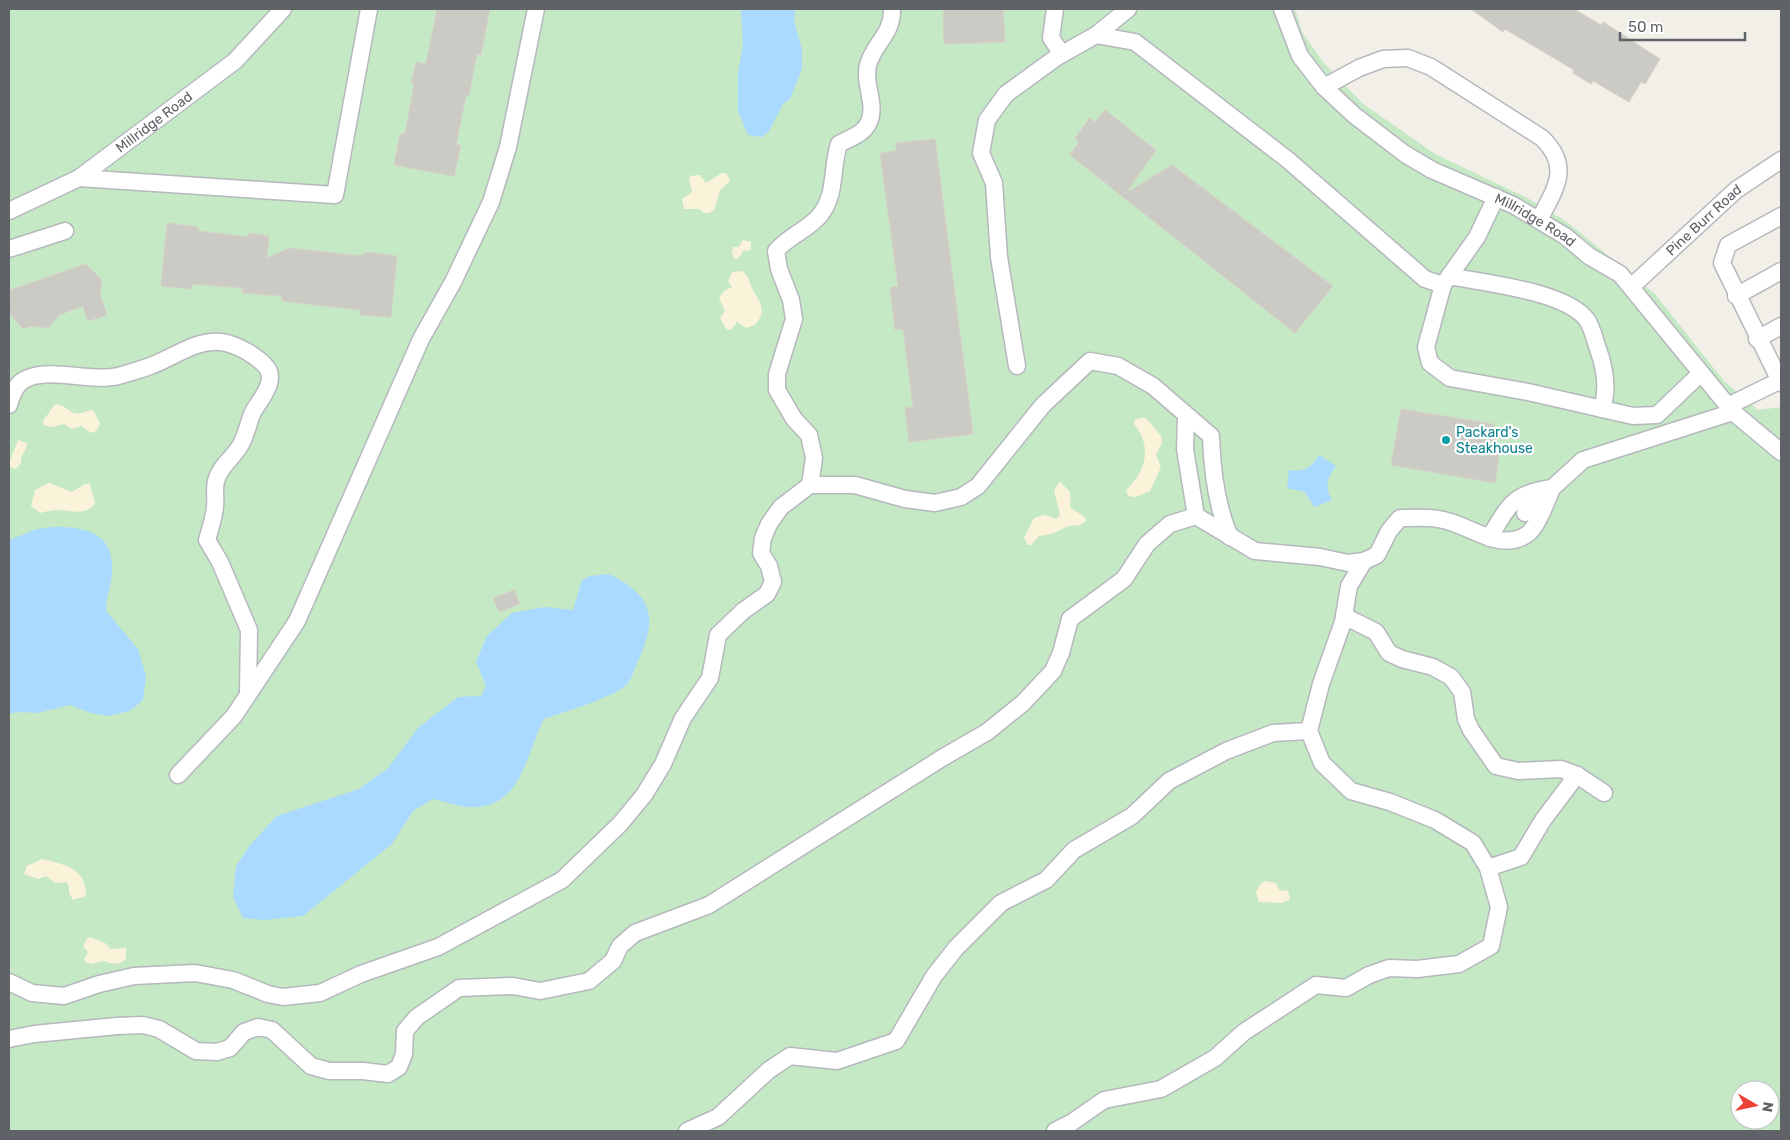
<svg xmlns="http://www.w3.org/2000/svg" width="1790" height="1140" viewBox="0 0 1790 1140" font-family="Rubik,sans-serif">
<rect width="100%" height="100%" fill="#f1efe8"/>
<path fill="#c5e8c5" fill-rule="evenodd" d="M9,9H1295L1302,32L1324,63L1362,103L1435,154L1531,200L1567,222L1655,294L1724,381L1758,410L1781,407V1131H9ZM1740,1090H1770V1120H1740Z"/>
<path fill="#fbf3d9" d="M722,173H726L730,181L720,190L714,210L709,213H704L699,209H684L682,199L692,192L689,179L690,176L700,175L706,183Z
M743,240L751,242V250L743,251L738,259H735L732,253L733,247H739Z
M742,271C750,277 748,281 752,288C759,301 768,310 755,325L746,328L737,322L731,330L726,329L720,318L725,311L719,298L724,291L732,287L728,281L732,272Z
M55,404C72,406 69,420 90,410L94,411L100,424L96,431L91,433L81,426L72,429L64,424L53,427L44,425L43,421Z
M1140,418H1146L1161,436L1162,443L1156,455L1161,467L1150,491L1136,497L1128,496L1126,490C1141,476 1150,458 1142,437C1141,432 1136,428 1134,424L1135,420Z
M18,440L27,443C27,451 20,454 21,463L16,469L10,467V461Z
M1060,482C1072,494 1071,490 1070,507L1086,518L1085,522L1079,525L1068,526L1052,534L1039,536L1031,545H1028L1024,538L1034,518L1045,515L1056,519L1060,515L1054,490Z
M49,483L72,492L85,484H90L95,503C86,516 73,511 60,510C54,509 46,512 40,513L31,506L35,490Z
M42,859C65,865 86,867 86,896L73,900L69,893V886L66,882L55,883L46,876L38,879L24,874L27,866Z
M1266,881L1276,883L1279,890L1288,891L1290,899L1282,903L1259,902L1256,892L1261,883Z
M90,937L105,943L111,949L126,948V959C119,966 112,964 104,961C96,962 91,967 84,960L88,952L83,946L86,940Z"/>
<path fill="#aadaff" d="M741,9H795L794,22L802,49V69L790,99L783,104L769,131L762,137L748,135L738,111V73L743,45Z
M1319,455L1336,466C1327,478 1324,486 1332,500L1314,507L1305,492L1287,488L1289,470C1305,472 1311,468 1319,455Z
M53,527C92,526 118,537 111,581C110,592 104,601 107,612L138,649L146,676L143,700L130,711L108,716L91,713L70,705L37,713L19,712L9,714V540L37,529Z
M609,574C653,596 658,617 638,661C635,668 632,679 626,685C617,696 561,713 544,719C525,755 522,811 467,807C456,806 444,801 433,799L413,811L392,844L303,916L263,920L243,918L233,897L236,866L250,845L277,816L359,789L388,768L419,727L458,697L481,696L486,686L476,662L487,636L512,613L545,607L573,610L582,580L590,576Z"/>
<path fill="#cccac5" stroke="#d6d1c6" d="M437,9H490L481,55L477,54L469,95H466L456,145H461L454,176L394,165L400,134H405L414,84L411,83L416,62L426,64Z
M948,9H1003L1005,42L944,44L943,11Z
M1471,9H1574L1601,25L1603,22L1660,59L1645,84L1641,82L1629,102L1593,81L1591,84L1573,73L1574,70L1505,29L1503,32Z
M1105,110L1156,150L1126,193L1172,165L1333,286L1295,333L1070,155L1079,142L1075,138L1090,118L1095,122Z
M935,139L973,434L909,442L905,408L913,407L903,329L895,330L890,288L898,286L880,153L896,151V143Z
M167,223L198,227V231L248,237L249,233L269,236L267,258L290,248L360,256L367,252L397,256L391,317L360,315V310L282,301V296L242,293L243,288L192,284V289L161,286Z
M86,264L102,280L100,294L107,315L88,321L83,306L59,315L48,328L32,326L23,329L9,313L10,290Z
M1401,409L1493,424L1499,456L1495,483L1391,465Z
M514,590L520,604L499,612L493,598Z"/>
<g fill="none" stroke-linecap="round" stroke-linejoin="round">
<g stroke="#b5b8bc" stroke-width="19">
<g id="minor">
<path d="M1055,9L1051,38L1062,54"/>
<path id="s1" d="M1282,9L1300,56L1324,87L1354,115L1405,154L1432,170L1513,205L1565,236L1589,256L1620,274L1733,412L1781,452"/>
<path d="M1096,35L1128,9"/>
<path d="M1324,87L1359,68L1383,59L1408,58L1431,67L1542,138C1572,167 1555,189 1539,220"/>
<path d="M79,178L335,195L369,9"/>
<path id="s2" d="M9,211L79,178L235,61L283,9"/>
<path d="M1781,216L1728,245L1722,263L1781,383"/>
<path d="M9,249L65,231"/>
<path d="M1449,276C1483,283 1566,291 1587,320C1592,327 1595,340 1598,349C1605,368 1608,390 1602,409"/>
<path d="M1443,285L1426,347L1430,363L1450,378L1528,392L1633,416L1657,415L1701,373"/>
<path id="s3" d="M1631,287L1736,190L1781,160"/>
<path d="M1736,296L1781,271"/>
<path d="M1757,339L1781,326"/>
<path d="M1017,366L999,257L994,183L981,153L987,120L1006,94L1057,57L1096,35L1135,42L1288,160L1425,279L1443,285L1477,237L1496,197"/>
<path d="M9,405C11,397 16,384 24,380C49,366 90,383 118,376C128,373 140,370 150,366C173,358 196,339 221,342C236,344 258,356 267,368C277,382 259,401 253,412C249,421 247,431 243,440C237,456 220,464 216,481C214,489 216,498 215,507C214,518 210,529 207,540L220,562L249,630L248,694"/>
<path d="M1728,406L1781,380"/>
<path d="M1186,417L1185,449L1196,516L1255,551L1320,557L1348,563L1364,561L1377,555L1389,531L1400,518C1412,518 1426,517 1438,519C1467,522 1497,553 1526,535C1537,529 1547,500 1552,488C1511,494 1509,506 1489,538"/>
<path d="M810,485H855L905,499L935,503L961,497L978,486L1043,405L1090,361L1118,366L1153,386L1211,436C1212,471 1216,505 1230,537"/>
<path d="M1525,513L1583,460L1733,412"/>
<path d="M1344,616L1376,632L1389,653L1402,659L1433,667L1451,677L1462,692L1466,719L1471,730L1496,766L1518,771L1561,769L1577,775L1604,793"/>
<path d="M178,775L234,716L297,621L421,339L453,282L491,202L508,147L536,9"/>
<path d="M1488,868L1521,857L1543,820L1577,775"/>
<path d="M9,982L32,993L64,996L99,984L134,976L195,973L233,980L268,994L283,997L320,993L361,974L438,947L562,880L620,824L644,795L663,764L683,718L710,678L718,635L743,611L767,594L773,582L769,566L761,553L763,538L769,524L781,507L810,485L814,458L809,435L794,419L777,390V374L794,319L791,300L779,269L776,251C788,236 810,229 821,214C837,192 831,168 839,144C850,138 864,134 869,122C877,104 863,84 868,65C874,43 893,34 892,9"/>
<path d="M9,1039L34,1034L117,1026L143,1025L159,1029L196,1051L217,1052L230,1048L244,1032L258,1027L272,1030L311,1066L329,1071H363L388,1074L399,1067L404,1054L405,1031L417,1017L459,988L513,986L540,991L589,981L613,961L620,946L635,933L709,905L942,758L987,732L1023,703L1053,671L1061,653L1070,619L1124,579L1147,544L1170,524L1196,516"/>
<path d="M687,1131L718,1117L769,1070L790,1056L837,1061L896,1041L934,976L956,948L1001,903L1046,880L1074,850L1132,816L1169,781L1226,751L1273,733L1309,731"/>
<path d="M1055,1131L1071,1123L1104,1100L1161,1089L1215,1058L1244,1032L1316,985L1346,988L1369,975L1389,968L1417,969L1459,964L1491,946L1499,907L1488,868L1473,843L1435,820L1390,802L1351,791L1322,763L1309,731L1321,684L1343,622L1349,586L1364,561"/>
</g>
</g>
<use href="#minor" stroke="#fff" stroke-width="16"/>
</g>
<circle fill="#0f9aa8" stroke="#fff" stroke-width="2" cx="1446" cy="440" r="5"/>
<g text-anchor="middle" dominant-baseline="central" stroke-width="4.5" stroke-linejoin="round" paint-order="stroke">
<g font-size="14" fill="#5f6368" stroke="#fff">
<text stroke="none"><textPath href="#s2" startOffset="171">Millridge Road</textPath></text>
<text stroke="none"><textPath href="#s1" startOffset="341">Millridge Road</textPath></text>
<text stroke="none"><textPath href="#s3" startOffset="99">Pine Burr Road</textPath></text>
</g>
<g font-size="14" fill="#0d838f" stroke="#fff" text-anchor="start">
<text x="1456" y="432">Packard's<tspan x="1456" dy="16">Steakhouse</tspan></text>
</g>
</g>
<rect width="1790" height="1140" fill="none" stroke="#5f6368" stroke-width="20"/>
<g transform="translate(1755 1105) rotate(99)"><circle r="24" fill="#ffffff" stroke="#bfc1c3"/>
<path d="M0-4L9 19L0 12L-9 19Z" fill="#ea4335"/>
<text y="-8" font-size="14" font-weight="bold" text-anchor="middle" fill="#5f6368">N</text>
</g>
<path d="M1620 32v8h125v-8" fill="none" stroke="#5f6368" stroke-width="2.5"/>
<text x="1628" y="32" font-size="15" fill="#5f6368" stroke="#ffffff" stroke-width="4" paint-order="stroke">50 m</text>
</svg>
